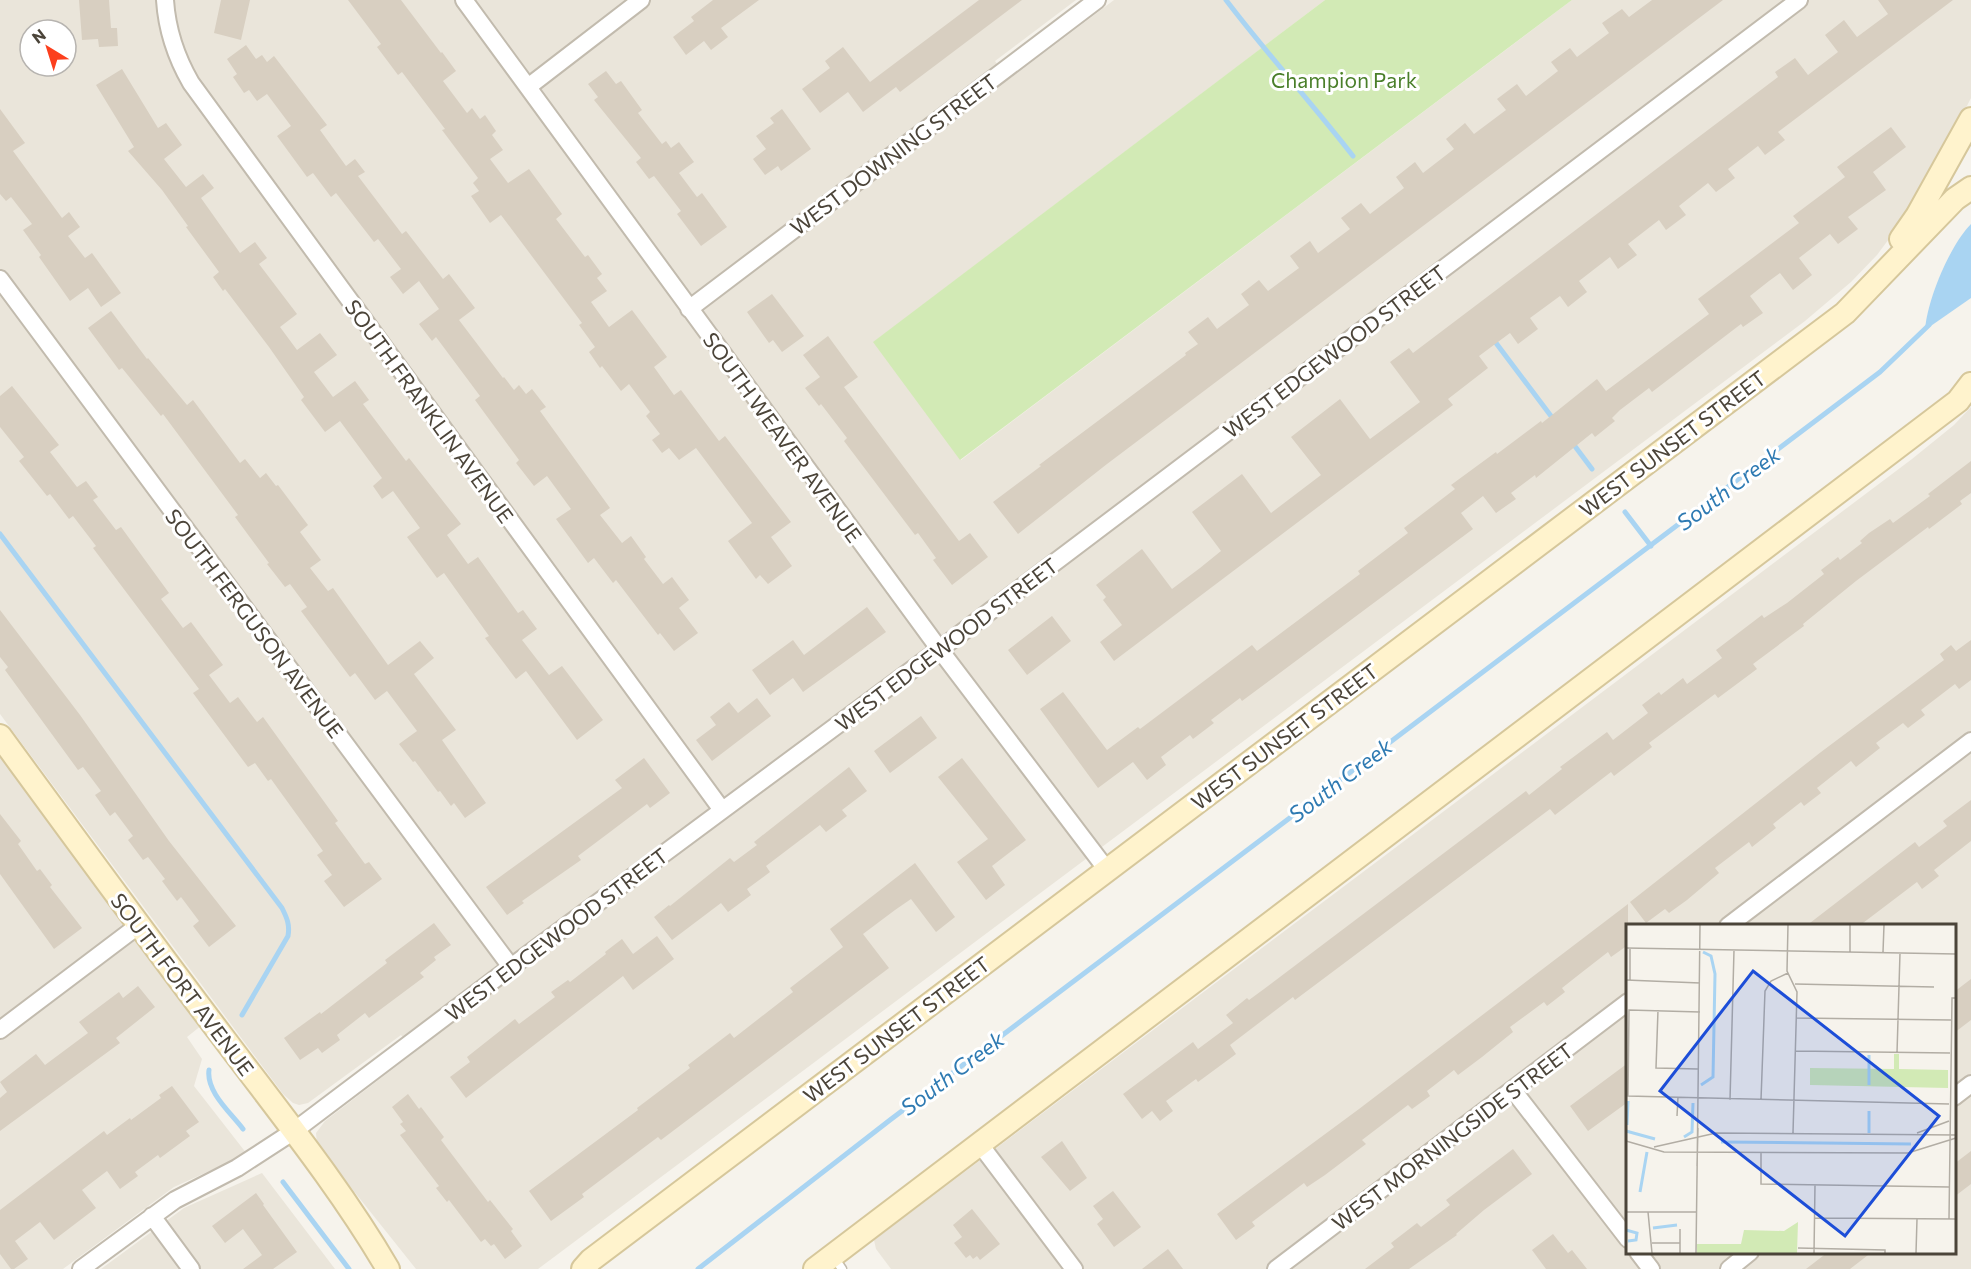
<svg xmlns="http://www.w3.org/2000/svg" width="1971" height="1269" viewBox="0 0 1971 1269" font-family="Commissioner,sans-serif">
<rect width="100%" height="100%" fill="#f6f3ec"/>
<path fill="#eae5da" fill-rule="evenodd" d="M0,0H1076L995,61L1008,80L1114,0H1325L874,342L961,460L1572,0H1971V98L1940,158L1906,216L1877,255L1851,282L1805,321L538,1269H416L317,1145L316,1133L325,1121L415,1052L401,1035L308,1103L299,1105L293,1103L283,1094L0,714ZM30,30H66V66H30Z
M1971,407V1269H891L876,1249L874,1240L1912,459L1954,425ZM1628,926H1954V1252H1628Z
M0,752L202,1025L187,1037L202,1059L194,1086L247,1154L174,1187L63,1269H0Z
M262,1173L335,1269H101L184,1208Z"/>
<path fill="#d2eab5" d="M1325,0H1572L960,460L873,342Z"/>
<path fill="#a9d4f2" d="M1971,224V298L1925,330C1927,300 1950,245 1971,224Z"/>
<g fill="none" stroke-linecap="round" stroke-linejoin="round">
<path stroke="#a9d4f2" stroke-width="5" d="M1226,0C1267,54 1312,103 1353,156
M1493,339L1554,420
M1571,441L1592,469
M1625,512L1651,546
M0,534L282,908C287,918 290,925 288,936L242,1015
M209,1070C206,1092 231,1113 243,1129
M283,1182L349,1269
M698,1269L890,1120L1880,372L1929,325"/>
</g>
<path fill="#d8cfc1" d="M79,0H109L111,28H117L118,46L99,47L98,39L82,40Z
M221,0H250L241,40L214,33Z
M348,0H401L441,53L442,52L456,71L443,81L467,113L472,108L480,119L485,115L496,131L492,135L503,150L490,159L508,183L529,169L562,214L556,219L585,257L588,255L602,274L597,278L607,291L591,302L609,327L632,310L667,357L654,367L674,395L681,390L719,441L725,436L791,522L771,537L792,566L768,584L760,575L756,579L728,541L752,523L696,448L679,460L669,448L662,453L652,440L660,434L646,416L650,412L629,384L621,391L602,366L600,368L589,352L595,347L579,325L582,323L501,215L490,223L471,196L479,191L473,183L478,178L442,130L445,129L402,72L398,75L377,47L381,44Z
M713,0H759L721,28L728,37L711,50L704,41L686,55L673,37L694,21L691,17Z
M979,0H1022L900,92L896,87L863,112L848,92L820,113L802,89L830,68L825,61L843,47L870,82Z
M1652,0H1723L1107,464L1018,534L993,502L1041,466L1039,465L1186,355L1185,353L1198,344L1188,332L1208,317L1217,329L1249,305L1241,294L1259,280L1268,291L1299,268L1290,256L1310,241L1318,253L1350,229L1341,218L1361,203L1370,214L1404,188L1396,177L1415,162L1423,173L1454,149L1446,139L1465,123L1474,134L1506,110L1497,99L1517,84L1526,96L1558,71L1551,62L1570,48L1577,57L1609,33L1602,23L1622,9L1629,17Z
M1878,0H1953L1778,132L1785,140L1765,155L1758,146L1728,169L1735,178L1716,192L1708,183L1679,206L1686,215L1666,230L1659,220L1628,244L1637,255L1618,269L1610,257L1579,281L1587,292L1568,307L1560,296L1530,318L1538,329L1518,344L1510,333L1479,356L1488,368L1448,399L1453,405L1114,661L1100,642L1122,625L1103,600L1106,597L1096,585L1142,549L1172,589L1200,568L1221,551L1192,512L1242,474L1271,513L1321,475L1291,437L1340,399L1370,439L1393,422L1420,402L1390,362L1409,348L1413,353L1778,77L1775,72L1795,58L1808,75L1838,52L1825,35L1844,20L1857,37L1888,14Z
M246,45L256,59L262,55L267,62L274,56L327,125L320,130L346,166L355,159L365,172L358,176L402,234L406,231L443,279L449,274L475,308L459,320L503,378L504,377L514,390L519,385L526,394L532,389L546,407L540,411L610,508L600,515L622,543L631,536L646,557L644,559L663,584L672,577L689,600L679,608L698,633L674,651L660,633L658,635L616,580L613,583L594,558L588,563L556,519L571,509L547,476L534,486L516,463L519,460L475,400L480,396L436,337L432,341L419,324L439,309L419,281L403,294L390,277L401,269L378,239L374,242L336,193L331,197L313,173L307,177L277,136L291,126L267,94L257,101L249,90L244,93L233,77L237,74L227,59Z
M122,69L158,128L166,123L182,145L164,159L186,187L203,174L214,188L201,198L240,253L255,242L267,258L259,264L297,314L280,327L297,350L320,333L337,355L314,372L333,397L355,381L369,400L363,404L406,461L409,458L461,524L447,535L468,564L478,557L518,613L523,610L537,629L522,640L549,675L562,666L603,720L577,740L526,671L516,679L485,638L489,636L444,573L437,578L407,537L420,528L393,491L382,499L373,486L382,478L340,421L325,432L301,400L304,397L269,347L225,289L223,291L213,277L219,272L186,227L188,226L162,190L128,151L134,147L96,85Z
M606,71L616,84L621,81L642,110L638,113L662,144L666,141L671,148L679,142L694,162L679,173L697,197L702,193L727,227L701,246L677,214L681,211L654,176L649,179L636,162L641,158L594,100L598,97L588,84Z
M0,109L25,143L13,151L62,218L69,212L80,227L68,236L85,258L92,253L121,293L101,307L88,288L70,301L39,257L41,255L23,230L32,224L11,197L6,201L0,194Z
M782,109L811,149L781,171L778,166L765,175L753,159L766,149L756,136L774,123L770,118Z
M1891,127L1906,147L1873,172L1886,190L1848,217L1858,229L1838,244L1830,234L1799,258L1812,275L1793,290L1780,273L1769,281L1750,296L1763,313L1743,327L1741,324L1652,392L1649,388L1620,410L1612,418L1615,421L1595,437L1592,433L1536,478L1535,475L1511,493L1516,499L1496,513L1483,496L1461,513L1473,529L1242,701L1240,698L1211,720L1214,723L1193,739L1190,735L1161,757L1166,765L1147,780L1133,762L1098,788L1040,709L1063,692L1107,750L1138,727L1140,729L1252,645L1257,651L1360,574L1358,571L1408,533L1404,528L1455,489L1451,485L1496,452L1497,454L1541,421L1542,423L1597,379L1606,391L1709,314L1698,299L1799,223L1793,216L1845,177L1837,167Z
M772,294L804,336L782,352L773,340L769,343L747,312Z
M111,311L147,359L148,358L187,405L193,400L240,463L245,459L260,478L266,473L276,486L278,485L308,525L300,532L321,560L310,568L328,591L333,588L388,665L420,641L434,658L414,674L456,730L442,740L486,803L465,818L454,803L451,806L440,791L438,792L415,761L413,762L399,744L417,731L387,691L375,700L355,673L350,677L301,611L307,607L290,584L285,587L267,564L269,563L235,517L238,515L163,414L161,416L122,368L119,370L88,328Z
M828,336L858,377L844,387L959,541L970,533L988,557L952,585L933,560L936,558L918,533L915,535L844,441L847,438L821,404L819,406L805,388L820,377L803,355Z
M12,386L59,445L50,452L77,487L86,481L98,497L93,500L116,530L121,527L169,593L161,599L183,628L191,622L223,665L209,675L230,703L238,697L257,722L263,717L338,821L335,823L365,864L369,862L382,879L344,907L324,881L332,875L317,855L323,851L271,779L268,781L255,763L248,767L193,693L199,689L93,548L96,546L73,516L69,519L50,494L47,496L19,461L24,457L0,427V396Z
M1971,461V493L1960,501L1962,504L1929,529L1928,527L1856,581L1803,624L1804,626L1753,664L1757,669L1718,698L1715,694L1649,743L1652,747L1614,776L1611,772L1555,815L1550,809L1295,1000L1293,997L1230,1045L1236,1054L1198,1082L1196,1079L1166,1101L1173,1111L1160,1121L1152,1111L1142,1119L1123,1094L1193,1042L1198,1049L1233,1023L1226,1015L1247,998L1249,1000L1264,989L1526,791L1529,795L1562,769L1560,767L1607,732L1613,740L1648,713L1642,705L1659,692L1661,695L1683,678L1687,684L1722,658L1716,650L1762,615L1764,618L1787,603L1824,574L1821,570L1838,557L1840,560L1862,543L1860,541L1869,533L1890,519L1893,523L1930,496L1928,494Z
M867,607L886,632L803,692L793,678L770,695L752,670L793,640L804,655Z
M0,610L80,715L169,841L236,926L209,947L193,926L199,921L181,897L177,901L162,881L165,879L148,857L143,860L128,840L133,836L115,812L110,816L95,795L101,791L83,767L78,770L5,670L8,667L0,657Z
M1052,616L1071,641L1027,675L1008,650Z
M1971,640V680L1959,689L1955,684L1921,710L1925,715L1908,728L1903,723L1876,743L1880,748L1856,767L1851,761L1817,788L1821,793L1804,806L1801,802L1773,824L1776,828L1752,847L1749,842L1715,868L1719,873L1687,900L1669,913L1665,909L1646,923L1630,902L1821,752L1944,660L1940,654L1951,645L1956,651Z
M757,698L771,716L712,761L696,740L716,725L710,717L729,702L738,713Z
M921,716L937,738L890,773L874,751Z
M644,758L670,793L650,808L647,804L610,832L578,856L581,860L522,901L524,903L507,915L486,887L622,788L615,780Z
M962,758L1026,840L992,866L1005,885L986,900L957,862L988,839L938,777Z
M849,767L867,791L842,810L847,816L826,832L820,825L766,866L770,872L747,889L751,895L728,912L721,903L672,940L654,917L669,905L670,906L730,858L734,862L757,845L754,842Z
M1971,800V841L1934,870L1939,876L1922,889L1917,882L1859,926H1806L1915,842L1919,847L1947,826L1943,821Z
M0,814L21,841L18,844L37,871L40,869L52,885L50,887L82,928L54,949L0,874Z
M915,863L955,917L936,932L911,899L895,910L863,934L889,968L661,1140L658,1137L582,1194L584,1197L551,1221L529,1191L638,1110L637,1108L690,1068L688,1065L730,1033L734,1038L793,992L790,988L843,947L830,929Z
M1628,904V945L1611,957L1608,952L1581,973L1562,988L1565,992L1547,1006L1544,1002L1510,1027L1513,1032L1482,1057L1458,1075L1454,1070L1427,1091L1430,1096L1412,1109L1408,1105L1362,1140L1366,1144L1325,1175L1307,1187L1304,1183L1252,1222L1255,1226L1236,1240L1217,1214L1359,1109Z
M434,923L451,945L434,957L436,960L420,973L424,977L369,1018L365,1013L337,1035L340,1040L322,1053L318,1048L300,1060L284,1038L320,1012L321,1014L387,963L385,960Z
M657,936L674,959L633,990L623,976L466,1098L450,1077L470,1062L467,1057L515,1019L519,1024L555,997L551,992L568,980L570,982L606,954L605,952L622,939L633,954Z
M1971,979V1020L1954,1033V992Z
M138,986L155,1007L116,1038L120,1043L0,1131V1098L7,1092L0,1082L36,1054L45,1065L88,1033L79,1022L119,992L123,998Z
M1628,1063V1102L1588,1131L1570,1106Z
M172,1086L199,1122L186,1131L190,1136L160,1158L158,1155L135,1172L138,1176L120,1189L107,1171L82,1190L96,1208L54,1240L40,1222L15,1241L28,1259L14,1269H11L0,1254V1210L104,1131L107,1135L130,1118L131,1120L161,1098L159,1095Z
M408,1094L419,1109L421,1107L444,1137L441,1140L488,1202L490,1200L513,1229L511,1231L522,1246L505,1259L494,1244L491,1246L485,1239L481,1242L449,1200L447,1202L436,1188L439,1186L400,1135L406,1131L400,1124L403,1122L392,1107Z
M1062,1141L1087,1178L1070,1191L1041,1157Z
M1513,1149L1532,1174L1484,1210L1456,1234L1457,1235L1409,1269H1365L1394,1247L1391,1243L1417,1223L1421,1227L1450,1205L1446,1200Z
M1971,1151V1184L1954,1197V1164Z
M1113,1191L1141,1227L1114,1247L1097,1224L1103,1219L1093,1206Z
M256,1193L264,1204L263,1205L297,1252L273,1269H243L262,1255L243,1229L225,1243L212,1226Z
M972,1209L1000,1244L980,1260L977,1256L973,1259L970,1255L966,1258L954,1243L962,1237L953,1225Z
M1553,1234L1568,1253L1572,1250L1587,1269H1546L1532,1250Z
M1168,1249L1183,1269H1142Z
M1828,1252H1872L1850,1269H1806Z"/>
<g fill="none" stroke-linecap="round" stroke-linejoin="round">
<g stroke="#c2bbae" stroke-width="11">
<path id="lane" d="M833,1256L842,1269"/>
</g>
<g stroke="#c2bbae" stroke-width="20">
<path id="street" d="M165,0C167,31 176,57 191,83L722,810
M464,0L940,650L1107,870
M528,87L641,0
M0,279L511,967
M689,309L1097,0
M1728,926L1971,741
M0,1030L139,925
M1513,1090L1628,1239
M1954,1097L1971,1084
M979,1143L1074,1269
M152,1216L191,1269
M1638,1252L1651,1269
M81,1269L175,1200L237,1168L294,1131L511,967L952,640L1799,0
M1276,1269L1628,1002
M1729,1269L1750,1252"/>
</g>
<g stroke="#d6c79b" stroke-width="26">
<path id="secondary" d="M1901,239L1917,216L1971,119
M0,736C74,837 147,937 222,1036C279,1112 340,1187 388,1269
M583,1269L591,1260L1845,313L1955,199L1971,188
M815,1269L1958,401L1971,384"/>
</g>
<use href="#lane" stroke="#fff" stroke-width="8"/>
<use href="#street" stroke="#fff" stroke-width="16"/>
<use href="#secondary" stroke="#fff3cd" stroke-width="22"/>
</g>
<g text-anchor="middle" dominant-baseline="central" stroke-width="6" stroke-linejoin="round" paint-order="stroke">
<g font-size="21" fill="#4a7f2a" stroke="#fff">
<text x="1344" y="79">Champion Park</text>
</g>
<g font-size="21" fill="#4b4439" stroke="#fff">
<text transform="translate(893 154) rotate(-37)">WEST DOWNING STREET</text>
<text transform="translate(1334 351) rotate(-37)">WEST EDGEWOOD STREET</text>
<text transform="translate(430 411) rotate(54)">SOUTH FRANKLIN AVENUE</text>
<text transform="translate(783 437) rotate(54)">SOUTH WEAVER AVENUE</text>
<text transform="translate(1672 443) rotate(-37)">WEST SUNSET STREET</text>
<text transform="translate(255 623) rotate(53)">SOUTH FERGUSON AVENUE</text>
<text transform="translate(946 644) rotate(-37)">WEST EDGEWOOD STREET</text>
<text transform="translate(1284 736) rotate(-37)">WEST SUNSET STREET</text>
<text transform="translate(556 934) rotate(-37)">WEST EDGEWOOD STREET</text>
<text transform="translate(183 984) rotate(53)">SOUTH FORT AVENUE</text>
<text transform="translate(896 1029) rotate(-37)">WEST SUNSET STREET</text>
<text transform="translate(1452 1136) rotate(-37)">WEST MORNINGSIDE STREET</text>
</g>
<g font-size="22" font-style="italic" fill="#2e7ab2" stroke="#fff">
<text transform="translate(1728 488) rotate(-37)">South Creek</text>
<text transform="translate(1340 780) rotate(-37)">South Creek</text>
<text transform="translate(952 1073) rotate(-37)">South Creek</text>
</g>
</g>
<g transform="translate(1626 924)">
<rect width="330" height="330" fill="#f6f3ec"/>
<path d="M268,130H273V145L322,146V164L184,161V144L268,145ZM172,298L171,329H71V320H115L118,306L158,307Z" fill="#d2eab5"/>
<path fill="none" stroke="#a9d4f2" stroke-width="3" d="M243,131V161M75,161L87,153L89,50L85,32L77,28M1,201L2,177M0,207L29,215M243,209V187M58,213L66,208L67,179M95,218L285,220M14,268L21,228M27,304L51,301M0,306L11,309L10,316L2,317"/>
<path fill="none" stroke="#b2ada4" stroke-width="1.5" d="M162,1L161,47L171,68L167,209M0,24L330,30M4,24V56M224,28V1M257,28L258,1M0,56L74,59M169,60L308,63M32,86L30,144L72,145M74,88L3,86L2,172L323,180M171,94L325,96M169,127L324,129M271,129L274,29M104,176L108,26M135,176L139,67L145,57L162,49M51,192L52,173M291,209L323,197M0,217L38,228L282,229L330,214M28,223L90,209L330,211M135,229V260L323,263M71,242L72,204M71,254L74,1M0,288H70M22,288L26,329M189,294L330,295M323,295L326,74H330M26,319H54M172,324L259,326V329M54,329V305M70,329L71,252M188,329L189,261M290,329L291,295"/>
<path fill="#1d4ed8" fill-opacity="0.15" stroke="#1d4ed8" stroke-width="3" d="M127,47L313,192L219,312L34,167Z"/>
<rect width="330" height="330" fill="none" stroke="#4b4439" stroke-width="3"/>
</g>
<g transform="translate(48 48) rotate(322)"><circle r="28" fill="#ffffff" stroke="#b7b4b0" stroke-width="1.5"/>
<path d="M0-4.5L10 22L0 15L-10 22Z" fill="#fc3f1d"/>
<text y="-9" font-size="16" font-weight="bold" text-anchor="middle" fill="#4b4439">N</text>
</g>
</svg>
